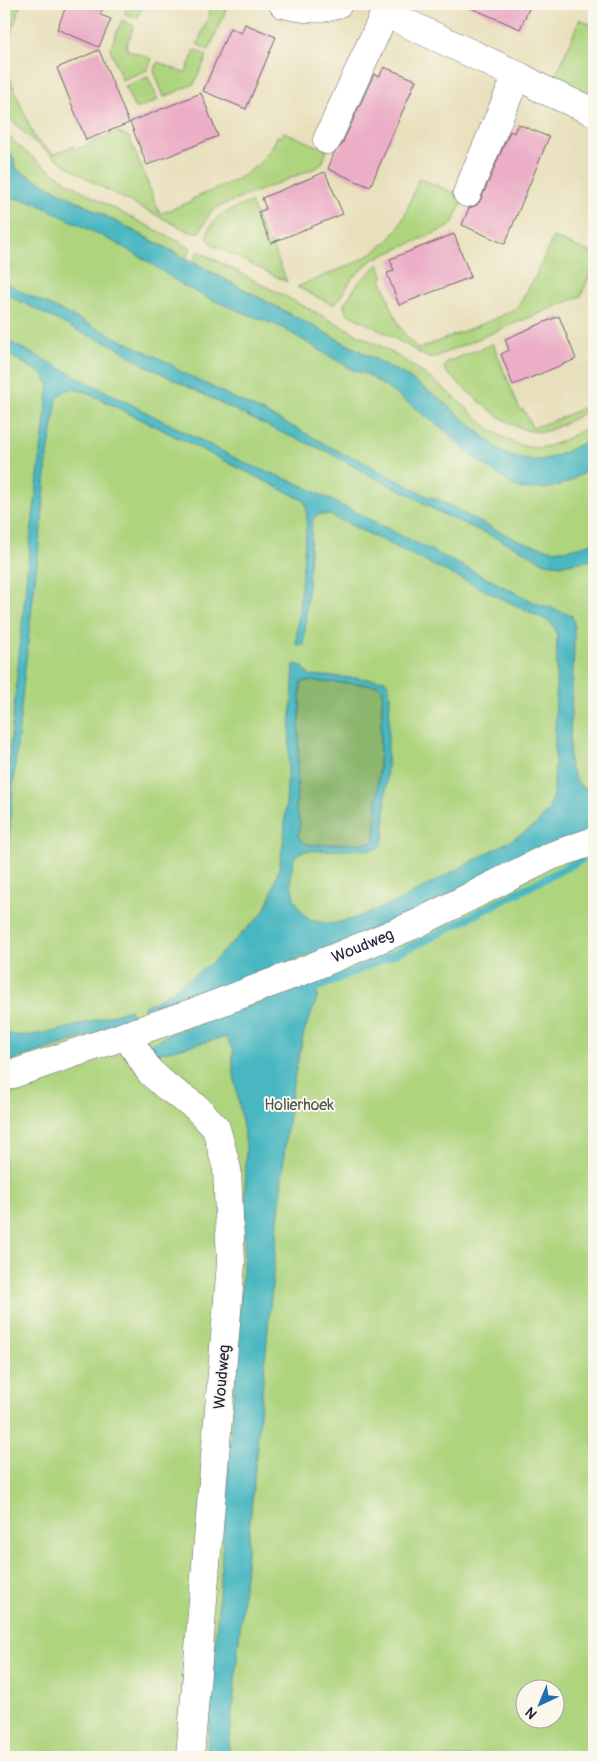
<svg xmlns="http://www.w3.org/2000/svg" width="598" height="1761" viewBox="0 0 598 1761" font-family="Pangolin,sans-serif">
<rect width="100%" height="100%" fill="#fbf7ec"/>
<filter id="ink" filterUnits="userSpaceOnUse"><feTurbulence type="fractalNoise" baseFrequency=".02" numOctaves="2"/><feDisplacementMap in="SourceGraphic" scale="10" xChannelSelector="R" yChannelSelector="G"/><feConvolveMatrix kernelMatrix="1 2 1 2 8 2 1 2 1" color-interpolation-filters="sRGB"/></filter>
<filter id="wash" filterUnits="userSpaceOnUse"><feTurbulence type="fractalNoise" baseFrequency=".0096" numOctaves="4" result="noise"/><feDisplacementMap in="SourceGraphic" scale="20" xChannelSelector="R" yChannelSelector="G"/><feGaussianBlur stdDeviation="1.12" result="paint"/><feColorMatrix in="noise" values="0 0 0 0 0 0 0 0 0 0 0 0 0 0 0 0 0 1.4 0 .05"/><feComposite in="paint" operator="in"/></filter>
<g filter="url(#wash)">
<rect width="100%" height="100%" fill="#e8e0bc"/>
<path fill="#aed47e" stroke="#687b5c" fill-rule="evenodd" d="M4,4H21L6,49V69L35,139L54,154L73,146L74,150L117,132L129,137L160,214L192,201V199C228,183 261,175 278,135L282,137L284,132L327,150L323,162L318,167L216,208L210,213L199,232H190C125,199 53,168 4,112Z
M129,4H143L137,19L124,14Z
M192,4H218L227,7L209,50L197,44L210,14L208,10Z
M580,19L594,26V102L555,82V78Z
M122,20L134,26L126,46L128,50L152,59L147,70L122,80L110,48Z
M195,50L207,56L194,84L164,97L154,71L158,62L182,72H186Z
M148,77L158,100L138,108L134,107L125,86Z
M4,132C56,184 126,214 191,248L186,258L16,169L14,158L4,149Z
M4,171L402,387L543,489L566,483L594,467V1757H4ZM526,1688H556V1718H526Z
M419,178L464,197L453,222L449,227L372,260L353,277L337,302L333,304L329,303L297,287C329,272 377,261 398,228C407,213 412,195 419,178Z
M251,202L268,244L271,243L287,282L213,245L207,238C210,214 232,210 251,202Z
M553,237L594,254V265L581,296L437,356L431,358L426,357L391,336L348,314L344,308V304L359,282L379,264L384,277L381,278C390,302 397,333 419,349L497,318L518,307L535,277Z
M198,251L384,348C408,362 431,378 453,396C470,410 486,429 506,439C517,445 530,449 543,447C561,444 578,432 594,423V437C562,454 539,470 503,453L440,399L403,374L193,262Z
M493,344L520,410H524L532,428L558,419L594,403V407C580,415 565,424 550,430C516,442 470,392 446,372L444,368L447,362Z"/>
<path fill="#8ab66d" stroke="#566c54" d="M309,681L378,685L383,689L375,841L373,843L310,845L304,843L298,836L296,811L301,682Z"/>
<path fill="#48b7c1" stroke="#356c7e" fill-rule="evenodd" d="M4,149L14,158V166L16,169L403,374L440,399L503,453C539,470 562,454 594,437V467L566,483L550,488L524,489L514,486L470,455L444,430L411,405L368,375L353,370L281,327L214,301L184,286L144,259L116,243L33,202L14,198L4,193Z
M4,281L22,292L171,364L178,370C217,390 257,409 296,428C316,438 334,451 355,458L429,497L440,500C473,518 512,542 549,549C564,552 581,547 594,542V560L560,565L545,563L518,548L438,512L409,494L373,477L326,451L278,431L218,402L141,363L113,345L76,330L4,293Z
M4,339L247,464L297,483L536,603L571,615L574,621V647L569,761C571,772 575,779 582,788L594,790V829L439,904L151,1016L145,1013L144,1006L160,999L209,965L262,914L269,901L279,868L284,838L294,664L302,666L309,675L385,680L389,686L390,698L384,836L381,846L377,849L304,851L295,856L291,871V884L294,898L301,911L310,920L315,921L331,924L353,919L399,901L515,838L536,825L549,809L554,791L557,637C555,628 554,624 546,620L330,515L318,514L312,521L304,645L299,646L296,643L307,519L306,505L303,500L86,392C72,388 64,387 57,400L47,461L42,520L27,650L13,786L4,906V809L30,543L49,385L44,375L4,352ZM309,681L378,685L383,690L375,841L373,843L310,845L304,843L298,836L300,823L296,811L301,682Z
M313,983L318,996L304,1032L293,1084L286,1136L228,1757H207L244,1251L246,1145L233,1069V1051L226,1037L157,1054L149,1048L153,1043L170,1034Z
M130,1009L132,1016L125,1024L4,1063V1031C21,1047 107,1016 130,1009Z"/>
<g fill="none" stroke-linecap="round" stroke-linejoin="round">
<path stroke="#48b7c1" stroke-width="8" d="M316,988L426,940L581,860"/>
</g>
<g id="blocks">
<path fill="#ebaec6" d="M67,4H105L100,15L111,19L99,47L57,29Z
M462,4H531L520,29Z
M245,24L276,37L246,109L203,91L230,28L241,33Z
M99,50L129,123L86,140L57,68Z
M384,67L416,80L370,187L328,169L334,153L341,146L374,74L379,77Z
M201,93L218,136L147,165L130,122Z
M518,124L549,137L505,244L462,225L469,208L477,205L481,199L510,131L514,133Z
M325,172L343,214L271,243L258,212L266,209L262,198Z
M454,234L471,277L399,305L387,273L394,271L390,259Z
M559,316L576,359L513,385L501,354L509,350L505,339Z"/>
</g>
</g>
<g filter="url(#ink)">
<use href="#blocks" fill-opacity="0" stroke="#676468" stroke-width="1"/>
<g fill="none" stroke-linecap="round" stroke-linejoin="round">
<g stroke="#676468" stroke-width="29">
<g id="minor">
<path d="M283,4C303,9 319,11 338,4"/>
<path d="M381,4L385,13L519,76L544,90L594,112"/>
<path d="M327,140L385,13"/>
<path d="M467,193L511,89L519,76"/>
<path d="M126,1035L150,1072L167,1087L196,1107L216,1128L227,1169L231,1263L190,1757"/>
<path id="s1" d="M4,1077L200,1010L300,972L416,924L551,856L594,841"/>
</g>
</g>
<use href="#minor" stroke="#fff" stroke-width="28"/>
</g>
</g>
<g text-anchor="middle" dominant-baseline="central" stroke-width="4" stroke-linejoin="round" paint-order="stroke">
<g font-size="16" fill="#22223b" stroke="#fbf7ec">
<text stroke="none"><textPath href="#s1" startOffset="382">Woudweg</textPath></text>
<text transform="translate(222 1377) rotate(-85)">Woudweg</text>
</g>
<g font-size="16" fill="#4c574f" stroke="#fbf7ec">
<text x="299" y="1105">Holierhoek</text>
</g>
</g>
<rect width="598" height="1761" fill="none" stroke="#fbf7ec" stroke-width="20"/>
<g transform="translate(540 1704) rotate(224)"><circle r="24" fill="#fbf7ec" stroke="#a4a2a5"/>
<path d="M0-4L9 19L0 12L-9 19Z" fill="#1f6fb2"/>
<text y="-8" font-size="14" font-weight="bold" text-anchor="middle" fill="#22223b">N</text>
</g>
</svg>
